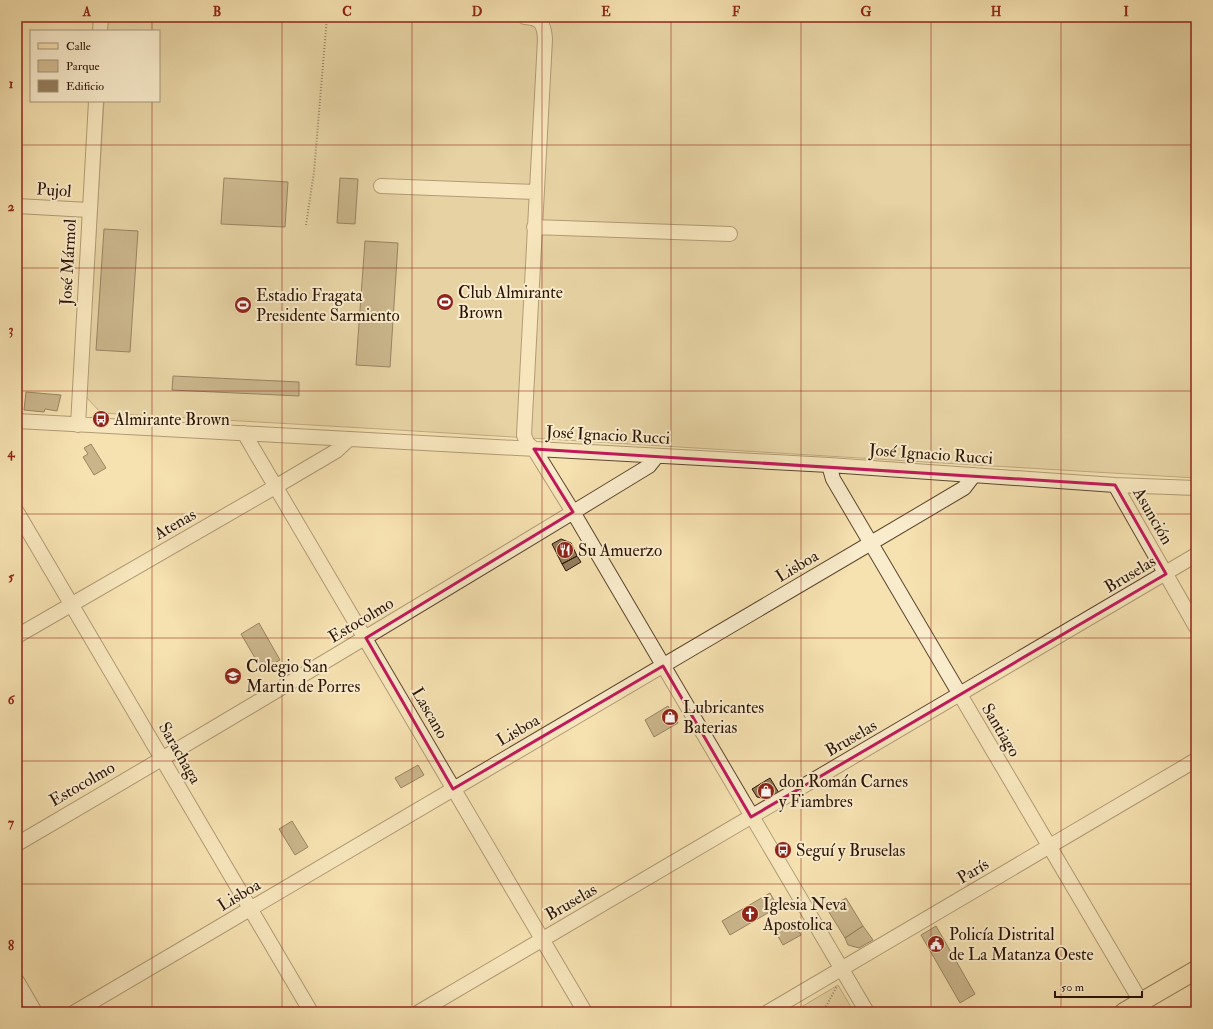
<svg xmlns="http://www.w3.org/2000/svg" width="1213" height="1029" viewBox="0 0 1213 1029" font-family="'IM FELL Double Pica',serif">
<rect width="100%" height="100%" fill="#f6e1b0"/>
<filter id="stains"><feTurbulence type="fractalNoise" baseFrequency=".005" numOctaves="4"/><feColorMatrix values="0 0 0 0 .2 0 0 0 0 .09 0 0 0 0 .02 0 0 0 .5 -.17"/></filter>
<radialGradient id="worn" r=".72"><stop offset=".6" stop-color="#630" stop-opacity="0"/><stop offset="1" stop-color="#630" stop-opacity=".3"/></radialGradient>
<path fill="#d3be93" stroke="#7e684b" d="M108,17H1196V478C831,457 466,433 101,413L86,397L104,101H159V31H107Z
M838,985L854,1012H793Z"/>
<path fill="#947e5d" stroke="#2a1203" d="M224,178L288,182L285,227L221,224Z
M340,178L358,179L355,224L337,223Z
M104,229L138,231L130,352L96,350Z
M365,241L398,243L390,367L356,365Z
M173,376L299,382V396L172,390Z
M26,392L61,395L57,411L45,409L44,412L24,410Z
M91,444L106,468L94,475L83,457L88,454L84,448Z
M561,539L571,543L577,556L562,564L552,544Z
M577,556L581,562L566,571L562,564Z
M259,623L280,660L262,670L241,634Z
M668,706L678,723L654,737L645,720Z
M418,765L424,775L401,788L395,778Z
M770,778L779,793L768,799L757,797L752,789Z
M292,821L308,847L295,855L279,829Z
M770,893L778,907L730,935L722,921Z
M846,898L863,926L845,938L827,909Z
M793,921L801,935L783,945L775,931Z
M863,926L873,940L859,948L848,945L845,938Z
M936,926L975,994L960,1003L921,935Z
M905,1007L908,1012H897Z"/>
<g fill="none" stroke-linecap="round" stroke-linejoin="round">
<g stroke="#5d462e" stroke-width="16">
<path id="minor" d="M525,17C541,18 544,24 545,39L524,435L527,443L534,449L573,512L867,1012
M100,31L101,17
M381,186L536,192
M17,206L89,210
M534,227L730,234
M17,421L829,465L1115,485L1196,488
M78,425L96,101
M244,433L585,1012
M829,465L833,479L1147,1012
M1115,485L1196,627
M17,512L311,1012
M17,636L275,487L336,451L349,439
M17,844C229,720 439,594 649,466L657,456
M17,981L35,1012
M75,1012L871,543L964,488L974,475
M419,1012L1196,555
M768,1012L1196,760"/>
</g>
<g stroke="#2a1203" stroke-width="20">
<path id="major" d="M1124,1012L1196,970"/>
</g>
<path stroke="#2a1203" stroke-width="2" stroke-dasharray="1 2" stroke-linecap="butt" d="M306,225L314,172L327,17
M823,1012L837,986"/>
<use href="#minor" stroke="#f9eccc" stroke-width="14"/>
<use href="#major" stroke="#f6e1b0" stroke-width="18"/>
</g>
<path d="M0 0H1213V1029H0ZM534,449L1115,485L1166,574L751,817L663,666L453,789L366,638L573,512Z" fill="#f6e1b0" fill-opacity=".55" fill-rule="evenodd"/>
<path fill="none" stroke="#c2185b" stroke-width="3" stroke-linejoin="round" d="M534,449L1115,485L1166,574L751,817L663,666L453,789L366,638L573,512Z"/>
<path fill="none" stroke="#8f2418" stroke-width="1" stroke-opacity="0.55" d="M152,17V31M282,17V1012M412,17V1012M542,17V1012M671,17V1012M801,17V1012M931,17V1012M1061,17V1012M152,101V1012M17,145H1196M17,268H1196M17,391H1196M17,514H1196M17,638H1196M17,761H1196M17,884H1196"/>
<defs>
<g id="stadium-disc" transform="scale(0.9)"><circle r="9.5" fill="#8f2418" stroke="#f9eccc"/><path d="M0-5a6.5 5 0 1 0 0 10a6.5 5 0 1 0 0-10ZM-3.5-1.8h7v3.6h-7Z" fill="#fff"/></g>
<g id="bus-disc" transform="scale(0.9)"><circle r="9.5" fill="#8f2418" stroke="#f9eccc"/><path d="M-5-6H5V4H4V6H2V4H-2V6H-4V4H-5ZM-3.5-4V0h7V-4ZM-3.5 1.2v1.5H-2V1.2ZM2 1.2v1.5H3.5V1.2Z" fill="#fff"/></g>
<g id="restaurant-disc" transform="scale(0.9)"><circle r="9.5" fill="#8f2418" stroke="#f9eccc"/><path d="M-5-6h1v4h1v-4h1v4h1v-4h1v5L-1.5 .5V6h-2V.5L-5-1ZM5-6V6H3V1.5H1.5Q1.5-4 5-6Z" fill="#fff"/></g>
<g id="school-disc" transform="scale(0.9)"><circle r="9.5" fill="#8f2418" stroke="#f9eccc"/><path d="M0-5L7-2L0 1L-7-2ZM-4 1L0 2.5L4 1V4Q0 6-4 4Z" fill="#fff"/></g>
<g id="shop-disc" transform="scale(0.9)"><circle r="9.5" fill="#8f2418" stroke="#f9eccc"/><path d="M-5-2.5h2.3a2.7 3.5 0 0 1 5.4 0H5L5.5 6h-11ZM-1.5-2.5h3a1.5 2.3 0 0 0-3 0Z" fill="#fff"/></g>
<g id="church-disc" transform="scale(0.9)"><circle r="9.5" fill="#8f2418" stroke="#f9eccc"/><path d="M-1.2-6h2.4v3.5h3.3v2.4h-3.3V6h-2.4V-.1h-3.3v-2.4h3.3Z" fill="#fff"/></g>
<g id="civic-disc" transform="scale(0.9)"><circle r="9.5" fill="#8f2418" stroke="#f9eccc"/><path d="M-.6-6.5H3V-4.5H.6V-3L4-1V1h2V6H-6V1h2V-1L-.6-3ZM-1.2 2.5V6h2.4V2.5Z" fill="#fff"/></g>
</defs>
<g fill-rule="evenodd">
<use href="#stadium-disc" x="445" y="302"/>
<use href="#stadium-disc" x="243" y="305"/>
<use href="#bus-disc" x="101" y="419"/>
<use href="#restaurant-disc" x="565" y="550"/>
<use href="#school-disc" x="233" y="676"/>
<use href="#shop-disc" x="670" y="717"/>
<use href="#shop-disc" x="766" y="791"/>
<use href="#bus-disc" x="783" y="850"/>
<use href="#church-disc" x="750" y="914"/>
<use href="#civic-disc" x="936" y="944"/>
</g>
<g text-anchor="middle" dominant-baseline="central" stroke-width="4" stroke-linejoin="round" paint-order="stroke">
<g font-size="17" fill="#2a1203" stroke="#f9eccc">
<text transform="translate(54 190) rotate(4)">Pujol</text>
<text transform="translate(68 262) rotate(-87)">José Mármol</text>
<text transform="translate(608 435) rotate(3)">José Ignacio Rucci</text>
<text transform="translate(931 454) rotate(4)">José Ignacio Rucci</text>
<text transform="translate(1153 516) rotate(60)">Asunción</text>
<text transform="translate(175 524) rotate(-30)">Atenas</text>
<text transform="translate(797 566) rotate(-31)">Lisboa</text>
<text transform="translate(1130 574) rotate(-31)">Bruselas</text>
<text transform="translate(361 620) rotate(-31)">Estocolmo</text>
<text transform="translate(430 713) rotate(60)">Lascano</text>
<text transform="translate(518 730) rotate(-30)">Lisboa</text>
<text transform="translate(1001 730) rotate(59)">Santiago</text>
<text transform="translate(851 738) rotate(-30)">Bruselas</text>
<text transform="translate(180 753) rotate(60)">Sarachaga</text>
<text transform="translate(82 784) rotate(-30)">Estocolmo</text>
<text transform="translate(973 871) rotate(-31)">París</text>
<text transform="translate(239 895) rotate(-31)">Lisboa</text>
<text transform="translate(571 902) rotate(-30)">Bruselas</text>
</g>
<g font-size="17" fill="#2a1203" stroke="#f9eccc" text-anchor="start">
<text x="458" y="292">Club Almirante<tspan x="458" dy="20">Brown</tspan></text>
<text x="256" y="295">Estadio Fragata<tspan x="256" dy="20">Presidente Sarmiento</tspan></text>
<text x="114" y="419">Almirante Brown</text>
<text x="578" y="550">Su Amuerzo</text>
<text x="246" y="666">Colegio San<tspan x="246" dy="20">Martin de Porres</tspan></text>
<text x="683" y="707">Lubricantes<tspan x="683" dy="20">Baterias</tspan></text>
<text x="779" y="781">don Román Carnes<tspan x="779" dy="20">y Fiambres</tspan></text>
<text x="796" y="850">Seguí y Bruselas</text>
<text x="763" y="904">Iglesia Neva<tspan x="763" dy="20">Apostolica</tspan></text>
<text x="949" y="934">Policía Distrital<tspan x="949" dy="20">de La Matanza Oeste</tspan></text>
</g>
</g>
<rect width="1213" height="1029" fill="none" stroke="#f6e1b0" stroke-width="44"/>
<rect x="30" y="30" width="130" height="72" fill="#f9eccc" stroke="#a6957c"/>
<rect x="38" y="43" width="20" height="6" fill="#f6e1b0" stroke="#a6957c"/>
<text x="66" y="50" font-size="12" fill="#2a1203">Calle</text>
<rect x="38" y="60" width="20" height="12" fill="#d3be93" stroke="#a6957c"/>
<text x="66" y="70" font-size="12" fill="#2a1203">Parque</text>
<rect x="38" y="80" width="20" height="12" fill="#947e5d" stroke="#a6957c"/>
<text x="66" y="90" font-size="12" fill="#2a1203">Edificio</text>
<path d="M1055 991v6h87v-6" fill="none" stroke="#2a1203" stroke-width="2"/>
<text x="1061" y="991" font-size="12" fill="#2a1203" stroke="#f9eccc" stroke-width="3" paint-order="stroke">50 m</text>
<rect x="22" y="22" width="1169" height="985" fill="none" stroke="#8f2418" stroke-width="1.5"/>
<g font-size="13" text-anchor="middle" font-weight="bold" fill="#8f2418">
<text x="87" y="16">A</text>
<text x="217" y="16">B</text>
<text x="347" y="16">C</text>
<text x="477" y="16">D</text>
<text x="606" y="16">E</text>
<text x="736" y="16">F</text>
<text x="866" y="16">G</text>
<text x="996" y="16">H</text>
<text x="1126" y="16">I</text>
<text x="11" y="88">1</text>
<text x="11" y="211">2</text>
<text x="11" y="334">3</text>
<text x="11" y="457">4</text>
<text x="11" y="581">5</text>
<text x="11" y="704">6</text>
<text x="11" y="827">7</text>
<text x="11" y="950">8</text>
</g>
<rect width="100%" height="100%" filter="url(#stains)"/>
<rect width="100%" height="100%" fill="url(#worn)"/>
</svg>
